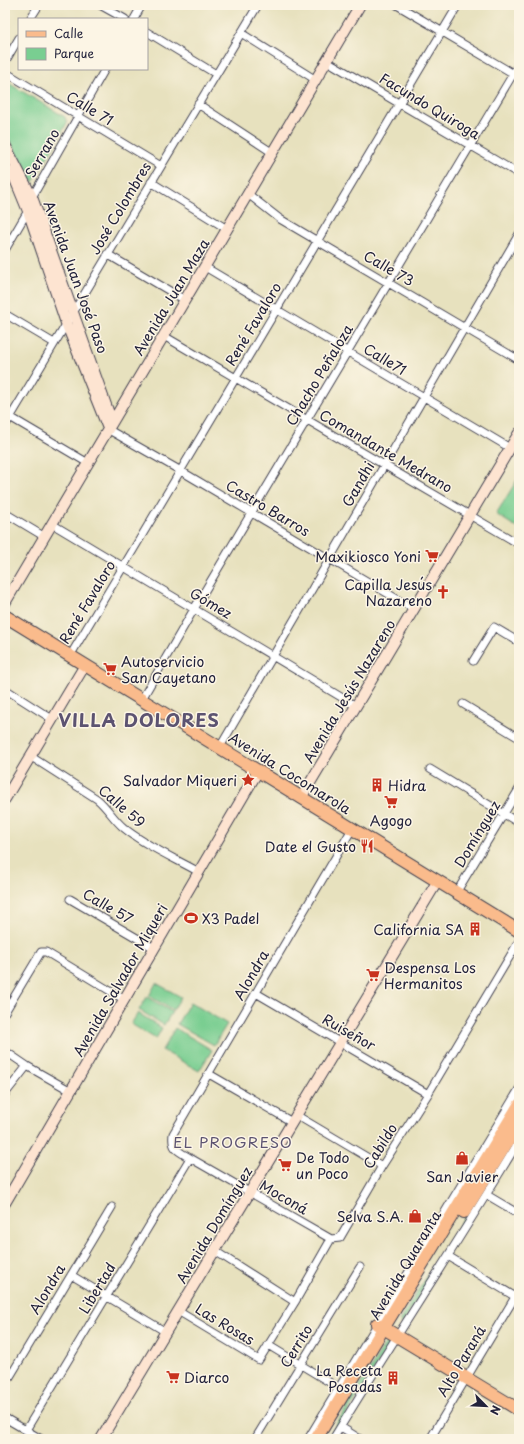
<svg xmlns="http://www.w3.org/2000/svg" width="524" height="1444" viewBox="0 0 524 1444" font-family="'Playpen Sans',sans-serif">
<rect width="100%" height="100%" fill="#fcf5e5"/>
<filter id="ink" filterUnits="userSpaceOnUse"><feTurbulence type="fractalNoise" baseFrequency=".025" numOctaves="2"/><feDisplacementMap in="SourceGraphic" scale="8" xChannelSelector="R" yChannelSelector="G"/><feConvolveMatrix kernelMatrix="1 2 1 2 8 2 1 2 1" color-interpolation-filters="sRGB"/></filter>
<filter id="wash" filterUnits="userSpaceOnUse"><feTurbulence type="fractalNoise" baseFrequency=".012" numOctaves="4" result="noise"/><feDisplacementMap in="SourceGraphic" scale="16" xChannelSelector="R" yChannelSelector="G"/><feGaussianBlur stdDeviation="0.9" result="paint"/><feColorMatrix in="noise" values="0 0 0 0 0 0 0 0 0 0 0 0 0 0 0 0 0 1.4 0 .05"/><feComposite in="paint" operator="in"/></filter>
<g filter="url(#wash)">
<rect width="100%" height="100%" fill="#e7e1be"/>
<path fill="#79ce91" stroke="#4e7866" d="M5,81L65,117L67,123L33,182L29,179L5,131Z
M519,477V529L496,514Z
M156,983L181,997L173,1010L149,996Z
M147,997L172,1012L164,1025L139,1010Z
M190,1002L227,1024L214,1045L177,1024Z
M138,1013L162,1028L156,1039L131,1024Z
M175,1028L212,1050L199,1071L162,1050Z
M503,1162L402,1324L399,1321L497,1165Z
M387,1341L391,1343L331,1439H327Z"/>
</g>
<g filter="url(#ink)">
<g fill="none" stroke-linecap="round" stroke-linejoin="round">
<g stroke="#403f4f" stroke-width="9">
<path id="minor" d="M100,5L125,19
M397,5L519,77
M30,19L39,5
M134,19L142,5
M147,32L216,74
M241,33L316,80
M327,61L519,174
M5,62L19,38
M5,72L161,166
M198,104L273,153
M151,182L227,229
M248,194L280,219L519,360
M31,199L105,69
M5,250L29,209
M107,254L185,300
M205,267L510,448
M5,314L54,343
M164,336L519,544
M5,414L88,463
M5,426L258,5
M109,430L181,471L414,609
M5,513L45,537
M52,524L356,706
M70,656L458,5
M473,661L494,627L519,642
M5,689L52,719
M142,699L194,609L519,64
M463,704L519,738
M220,747L519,234
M30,756L97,799C107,807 114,820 124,828C146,846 174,858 199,872
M430,769L519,823
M456,893L519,789
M70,899L154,948
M256,993L428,1094
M5,1012L41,952H46L125,1000
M5,1051L27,1066L71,1091
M209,1074L292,1122
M5,1094L27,1066
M296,1115L382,1166
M487,1195L519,1214
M331,1239L190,1158C178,1151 171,1149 173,1134L352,829
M331,1239L340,1238L382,1166L428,1094L519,941
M215,1251L295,1302
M448,1256L519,1299
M71,1275L166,1332
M178,1311L259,1360L295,1302L331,1239
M268,1345L339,1388
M5,1385L112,1207
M5,1418L41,1439
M341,1427L360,1439
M26,1430L190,1158
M255,1439L360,1267
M308,1439L519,1089
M333,1439C394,1339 459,1241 519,1141
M430,1439L515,1297"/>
</g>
<g stroke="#403f4f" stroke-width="12">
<path id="secondary" d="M5,145L32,197L112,422
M12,172L28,211L66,323L107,426
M5,603L360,5
M301,798L519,433
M5,799L85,665
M5,1203L258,771
M101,1439L437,882"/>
</g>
<g stroke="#403f4f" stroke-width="14">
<path id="primary" d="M5,616L519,931
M377,1324L519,1410"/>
</g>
<g stroke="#403f4f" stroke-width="14">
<path id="trunk" d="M464,1212L519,1123
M316,1439L519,1105"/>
</g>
<use href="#minor" stroke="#fff" stroke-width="7"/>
<use href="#secondary" stroke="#fde4d1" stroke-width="10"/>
<use href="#primary" stroke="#fabb8c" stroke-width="12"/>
<use href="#trunk" stroke="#fabb8c" stroke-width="12"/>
</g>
</g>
<defs>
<g id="supermarket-bare" transform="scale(1.08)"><path d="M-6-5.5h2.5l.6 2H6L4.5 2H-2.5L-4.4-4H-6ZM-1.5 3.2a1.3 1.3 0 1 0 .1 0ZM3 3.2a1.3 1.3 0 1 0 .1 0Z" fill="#c8321e" stroke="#fcf5e5" stroke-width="2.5" paint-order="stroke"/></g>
<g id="church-bare" transform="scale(1.08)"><path d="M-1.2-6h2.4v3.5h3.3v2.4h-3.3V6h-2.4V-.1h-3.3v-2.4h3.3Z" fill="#c8321e" stroke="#fcf5e5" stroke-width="2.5" paint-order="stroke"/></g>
<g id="sight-bare" transform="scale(1.08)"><path d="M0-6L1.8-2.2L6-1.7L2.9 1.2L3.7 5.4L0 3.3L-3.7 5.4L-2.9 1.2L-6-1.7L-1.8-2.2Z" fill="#c8321e" stroke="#fcf5e5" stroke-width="2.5" paint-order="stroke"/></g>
<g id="building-bare" transform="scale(1.08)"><path d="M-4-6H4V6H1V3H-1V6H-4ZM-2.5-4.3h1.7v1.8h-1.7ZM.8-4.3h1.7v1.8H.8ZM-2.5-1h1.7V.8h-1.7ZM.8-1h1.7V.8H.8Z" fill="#c8321e" stroke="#fcf5e5" stroke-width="2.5" paint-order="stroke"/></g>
<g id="restaurant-bare" transform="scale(1.08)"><path d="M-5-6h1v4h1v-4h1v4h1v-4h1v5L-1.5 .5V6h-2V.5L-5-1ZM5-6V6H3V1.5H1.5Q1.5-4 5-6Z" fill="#c8321e" stroke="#fcf5e5" stroke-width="2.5" paint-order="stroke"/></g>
<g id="stadium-bare" transform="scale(1.08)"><path d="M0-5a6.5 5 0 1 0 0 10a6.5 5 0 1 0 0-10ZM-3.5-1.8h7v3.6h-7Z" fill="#c8321e" stroke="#fcf5e5" stroke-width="2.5" paint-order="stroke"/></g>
<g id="shop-bare" transform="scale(1.08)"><path d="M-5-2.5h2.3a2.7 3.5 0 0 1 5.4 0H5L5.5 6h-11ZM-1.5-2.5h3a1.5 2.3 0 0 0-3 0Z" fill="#c8321e" stroke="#fcf5e5" stroke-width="2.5" paint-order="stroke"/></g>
</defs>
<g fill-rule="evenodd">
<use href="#supermarket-bare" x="432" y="556"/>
<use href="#church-bare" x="443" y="592"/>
<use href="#supermarket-bare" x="110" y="669"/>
<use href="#sight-bare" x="248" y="780"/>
<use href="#building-bare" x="377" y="785"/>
<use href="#supermarket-bare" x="391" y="802"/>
<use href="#restaurant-bare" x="367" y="846"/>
<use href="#stadium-bare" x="191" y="918"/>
<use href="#building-bare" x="475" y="929"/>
<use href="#supermarket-bare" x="373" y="975"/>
<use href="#shop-bare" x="462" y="1158"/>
<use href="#supermarket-bare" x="285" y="1165"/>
<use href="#shop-bare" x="415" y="1216"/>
<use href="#supermarket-bare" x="173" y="1377"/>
<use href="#building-bare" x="393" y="1378"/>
</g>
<g text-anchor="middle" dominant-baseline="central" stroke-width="3" stroke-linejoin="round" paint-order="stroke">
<g font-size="14" fill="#22223b" stroke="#fcf5e5">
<text transform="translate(430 106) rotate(31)">Facundo Quiroga</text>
<text transform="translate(90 108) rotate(31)">Calle 71</text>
<text transform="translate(42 153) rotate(-60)">Serrano</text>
<text transform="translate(120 208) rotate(-59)">José Colombres</text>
<text transform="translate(389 268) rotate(30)">Calle 73</text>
<text transform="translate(76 277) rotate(70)">Avenida Juan José Paso</text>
<text transform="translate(171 297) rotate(-59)">Avenida Juan Maza</text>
<text transform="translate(253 324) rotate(-59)">René Favaloro</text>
<text transform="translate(385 359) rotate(31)">Calle71</text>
<text transform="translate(319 375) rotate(-59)">Chacho Peñaloza</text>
<text transform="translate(386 451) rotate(30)">Comandante Medrano</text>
<text transform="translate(358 484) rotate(-60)">Gandhi</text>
<text transform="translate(268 508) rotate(31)">Castro Barros</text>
<text transform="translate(87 602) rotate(-59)">René Favaloro</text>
<text transform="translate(211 603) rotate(31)">Gómez</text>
<text transform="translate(349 691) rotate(-59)">Avenida Jesús Nazareno</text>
<text transform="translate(290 773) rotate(32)">Avenida Cocomarola</text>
<text transform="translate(122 806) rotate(41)">Calle 59</text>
<text transform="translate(477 834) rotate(-59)">Domínguez</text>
<text transform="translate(108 906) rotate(30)">Calle 57</text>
<text transform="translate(251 975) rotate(-60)">Alondra</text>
<text transform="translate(120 980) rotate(-60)">Avenida Salvador Miqueri</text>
<text transform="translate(349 1032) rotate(30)">Ruiseñor</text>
<text transform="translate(380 1146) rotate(-58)">Cabildo</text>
<text transform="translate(284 1197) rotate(30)">Moconá</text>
<text transform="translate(214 1225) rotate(-59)">Avenida Domínguez</text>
<text transform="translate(405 1265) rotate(-59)">Avenida Quaranta</text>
<text transform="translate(97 1288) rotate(-59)">Libertad</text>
<text transform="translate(47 1289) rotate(-59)">Alondra</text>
<text transform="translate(225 1324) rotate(31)">Las Rosas</text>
<text transform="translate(296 1346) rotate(-58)">Cerrito</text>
<text transform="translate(461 1361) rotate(-59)">Alto Paraná</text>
</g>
<g font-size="14" fill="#22223b" stroke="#fcf5e5" text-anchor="end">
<text x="421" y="556">Maxikiosco Yoni</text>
<text x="432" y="584">Capilla Jesús<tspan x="432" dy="16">Nazareno</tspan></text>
<text x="121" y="661" text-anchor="start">Autoservicio<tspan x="121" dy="16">San Cayetano</tspan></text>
<text x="237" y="780">Salvador Miqueri</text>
<text x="388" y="785" text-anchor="start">Hidra</text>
<text x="391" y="820" text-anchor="middle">Agogo</text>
<text x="356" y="846">Date el Gusto</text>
<text x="202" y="918" text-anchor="start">X3 Padel</text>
<text x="464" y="929">California SA</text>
<text x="384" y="967" text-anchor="start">Despensa Los<tspan x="384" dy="16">Hermanitos</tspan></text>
<text x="296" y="1157" text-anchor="start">De Todo<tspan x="296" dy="16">un Poco</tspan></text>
<text x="462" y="1176" text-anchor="middle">San Javier</text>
<text x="404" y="1216">Selva S.A.</text>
<text x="382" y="1370">La Receta<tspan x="382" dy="16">Posadas</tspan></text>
<text x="184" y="1377" text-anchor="start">Diarco</text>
</g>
<g font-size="15" letter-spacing="1" fill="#5c5371" stroke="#fcf5e5">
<text x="233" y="1141">EL PROGRESO</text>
</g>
<g font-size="18" font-weight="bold" letter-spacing="1" fill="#5c5371" stroke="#fcf5e5">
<text x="139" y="719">VILLA DOLORES</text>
</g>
</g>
<rect width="524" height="1444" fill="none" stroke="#fcf5e5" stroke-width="20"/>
<rect x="18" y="18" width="130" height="52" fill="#fcf5e5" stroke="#a5a1a1"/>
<rect x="26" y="31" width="20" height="6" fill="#fabb8c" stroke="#a5a1a1"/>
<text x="54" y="38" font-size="12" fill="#22223b">Calle</text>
<rect x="26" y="48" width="20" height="12" fill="#79ce91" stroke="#a5a1a1"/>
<text x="54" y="58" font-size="12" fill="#22223b">Parque</text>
<g transform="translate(486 1406) rotate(114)" stroke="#fcf5e5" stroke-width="3" paint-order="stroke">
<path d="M0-3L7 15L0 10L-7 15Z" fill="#22223b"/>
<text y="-6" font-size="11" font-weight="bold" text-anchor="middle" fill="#22223b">N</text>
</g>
</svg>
